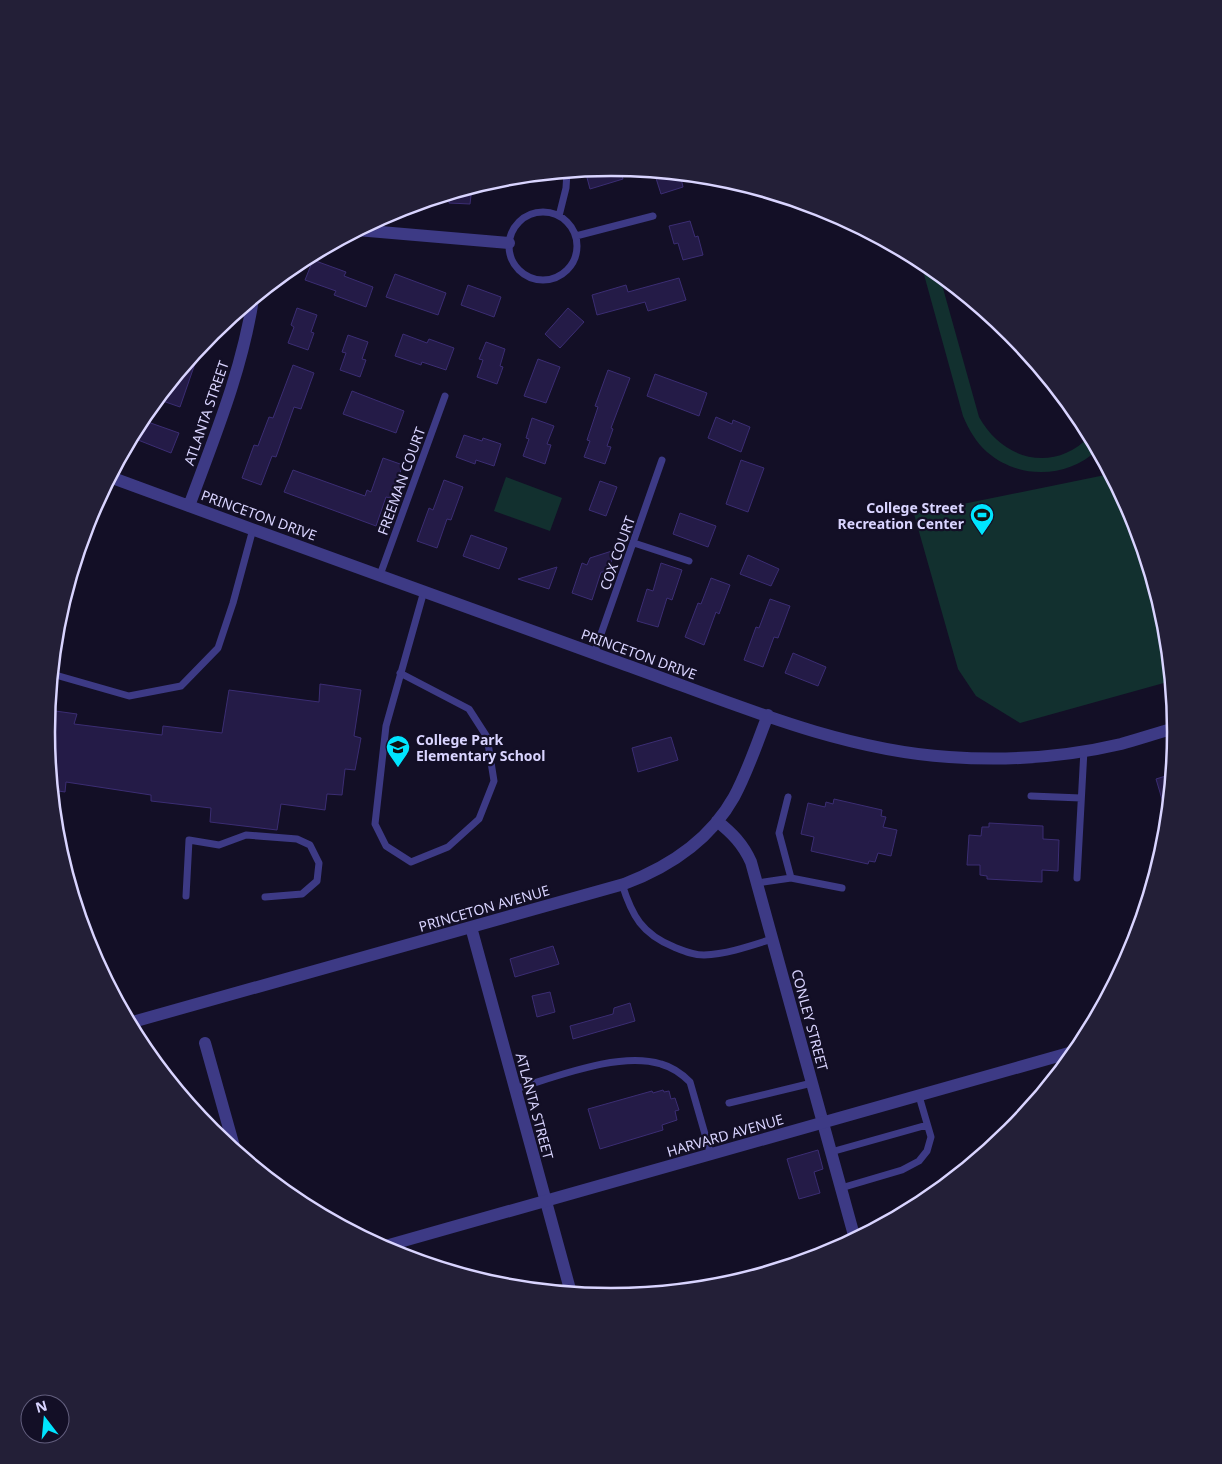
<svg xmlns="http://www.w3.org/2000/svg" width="1222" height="1464" viewBox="0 0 1222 1464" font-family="'Noto Sans',sans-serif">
<rect width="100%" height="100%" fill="#130f26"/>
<path fill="#12302f" d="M920,260L939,274L979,417C1003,460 1053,474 1090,436L1097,450C1067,479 1018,479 987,452C976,442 969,430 963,416Z
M1110,474L1133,516L1165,622L1171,681L1020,723L976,696L958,669L914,514Z
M506,477L562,498L550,531L494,511Z"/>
<path fill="#241b47" stroke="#3b2d73" d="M611,167L620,168L623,179L590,189L585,170Z
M654,172L680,174L683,187L661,194Z
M472,187L470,204L449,203L450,194Z
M690,221L695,237L698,236L703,255L683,260L678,243L674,244L669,226Z
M313,260L346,272L344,276L373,287L366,307L334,295L336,291L305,280Z
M395,274L446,293L438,315L386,297Z
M679,278L686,300L648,311L645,302L597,315L592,295L626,285L628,292Z
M468,285L501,297L494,317L461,305Z
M297,308L317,315L311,332L314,333L308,350L288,343L294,327L291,325Z
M568,308L584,322L560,348L545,334Z
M403,334L427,343L429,339L454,348L446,370L422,362L421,365L395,356Z
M348,335L368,342L362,359L366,360L360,377L340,370L346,353L342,352Z
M486,342L505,349L500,366L503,367L497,384L477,377L483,360L479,359Z
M199,348L200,349L180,407L157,399Z
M538,359L560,367L546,403L524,396Z
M293,365L314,373L301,409L294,407L276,457L272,456L261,485L242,478L254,445L258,446L269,417L273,418Z
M608,370L630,378L611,428L613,429L607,446L611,447L605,464L584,457L590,441L587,440L598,407L595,406Z
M655,374L707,393L699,416L647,396Z
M352,391L404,411L396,433L343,414Z
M716,417L732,424L733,420L750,427L741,452L708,438Z
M532,418L554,426L547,444L551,445L545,464L523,456L529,439L526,438Z
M145,421L179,433L171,453L138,440Z
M464,435L482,441L483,438L501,444L494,466L476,460L475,464L456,457Z
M383,458L403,465L390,498L386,497L376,526L284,492L293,470L365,496L367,490L371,492Z
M741,460L764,468L748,512L726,504Z
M444,480L463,487L451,520L447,519L437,548L417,541L429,508L433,510Z
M600,481L617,487L606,516L589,510Z
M680,513L716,526L708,547L673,534Z
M471,535L507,548L499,569L463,556Z
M615,550L608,572H601L592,600L572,593L582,563L587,565L590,558Z
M748,555L779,569L771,586L740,574Z
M661,563L682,570L672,600L667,598L658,627L637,621L647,589L653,591Z
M557,567L549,589L518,579Z
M711,578L730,585L719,614L716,612L704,645L685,637L698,603L701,604Z
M770,599L790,606L778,638L774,637L763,667L744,660L756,627L759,628Z
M793,653L826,667L818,686L785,673Z
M320,684L361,690L354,736L361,738L355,770L345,769L342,795L327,794L325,810L281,804L277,830L210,822L211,808L151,801V795L66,782L65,792L52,790L46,732L48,710L77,714L74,724L162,735L163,726L222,733L229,690L319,702Z
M671,737L678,760L638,772L632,748Z
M1172,774L1167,816L1156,779Z
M834,799L882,810L881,816L886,817L883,827L897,830L891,856L878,853L875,862L869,861L868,864L811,851L814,837L801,834L808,803L825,807L826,802L833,804Z
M989,823L1043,826V839L1059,840L1058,871L1042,870V882L987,879V876L980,875V865H967L969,835L981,836L982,827H989Z
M553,946L559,964L515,977L510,959Z
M550,992L555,1012L537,1017L532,996Z
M630,1003L635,1021L573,1039L570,1026L613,1014L614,1008Z
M663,1090L664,1092L669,1091L671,1099L675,1098L679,1110L675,1111L677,1120L662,1125L663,1130L600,1149L588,1109L652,1091L653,1093Z
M818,1150L823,1169L814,1172L820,1193L799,1199L787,1159Z"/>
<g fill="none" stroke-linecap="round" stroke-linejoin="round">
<path stroke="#3d3a85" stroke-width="7" d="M509 246a34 34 0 1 1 68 0a34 34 0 1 1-68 0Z
M559,216L566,188L567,172
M576,236L653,216
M634,543L689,561
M380,575L445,396
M594,654L662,460
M400,673L469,709L487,737L494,781L479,819L448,847L411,862L386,846L375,824L386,726L424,591
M52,674L129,696L181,686L218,648L233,603L253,529
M1031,796L1081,798
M791,878L842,888
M1077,878L1084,750
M757,883L791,878L779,833L788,797
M622,884C632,916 642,934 674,947C684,951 693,955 704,955C727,954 750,946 772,939
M186,896L189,840L219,845L246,835L297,839L310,845L319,863L317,881L302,894L265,897
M515,1089C556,1077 619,1051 661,1064C672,1067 682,1074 690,1082L711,1155
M729,1103L812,1083
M831,1152L927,1125
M841,1188L902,1170L919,1161L927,1151L931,1137L919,1096"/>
<path stroke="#3d3a85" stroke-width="12" d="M357,230L509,243
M110,477C282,540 454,604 626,665C730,702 838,750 949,757C1006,761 1066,757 1121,744C1139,739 1157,733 1175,728
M189,506C214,438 242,371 253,299
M717,821C732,833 743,844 751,862L855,1239
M471,927L571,1293
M129,1023L624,884C669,867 710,840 734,797C748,771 757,743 768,715
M205,1043L235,1150"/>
<path stroke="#3d3a85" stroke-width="12" d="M382,1247L1076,1051"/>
</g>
<defs>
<g id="stadium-pin" transform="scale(1.25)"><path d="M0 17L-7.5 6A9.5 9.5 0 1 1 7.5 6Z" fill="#00e5ff" stroke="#130f26"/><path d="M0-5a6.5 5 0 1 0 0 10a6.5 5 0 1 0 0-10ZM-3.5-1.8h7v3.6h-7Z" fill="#111"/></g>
<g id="school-pin" transform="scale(1.25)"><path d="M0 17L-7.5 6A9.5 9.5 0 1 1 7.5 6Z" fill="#00e5ff" stroke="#130f26"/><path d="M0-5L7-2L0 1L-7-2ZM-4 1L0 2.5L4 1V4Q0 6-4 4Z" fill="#111"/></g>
</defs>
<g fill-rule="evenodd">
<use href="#stadium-pin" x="982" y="515"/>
<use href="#school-pin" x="398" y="747"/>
</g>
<g text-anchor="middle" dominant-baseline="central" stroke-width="4.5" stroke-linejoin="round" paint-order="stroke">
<g font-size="14" fill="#d9d4ff" stroke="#130f26">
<text transform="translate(206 413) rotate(-71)">ATLANTA STREET</text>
<text transform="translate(401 481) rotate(-70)">FREEMAN COURT</text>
<text transform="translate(259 515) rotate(20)">PRINCETON DRIVE</text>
<text transform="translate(617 553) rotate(-70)">COX COURT</text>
<text transform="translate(639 654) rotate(20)">PRINCETON DRIVE</text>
<text transform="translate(484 908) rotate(-16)">PRINCETON AVENUE</text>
<text transform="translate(810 1020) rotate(75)">CONLEY STREET</text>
<text transform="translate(535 1106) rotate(75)">ATLANTA STREET</text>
<text transform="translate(725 1135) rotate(-16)">HARVARD AVENUE</text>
</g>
<g font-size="14" font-weight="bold" fill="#d9d4ff" stroke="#130f26" text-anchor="end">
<text x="964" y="507">College Street<tspan x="964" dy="16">Recreation Center</tspan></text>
<text x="416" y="739" text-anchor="start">College Park<tspan x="416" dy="16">Elementary School</tspan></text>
</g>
</g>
<path d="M0 0H1222V1464H0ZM55 732a556 556 0 1 1 1112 0a556 556 0 1 1-1112 0Z" fill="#231f37" fill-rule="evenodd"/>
<path fill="none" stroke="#d9d4ff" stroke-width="2.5" d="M55 732a556 556 0 1 1 1112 0a556 556 0 1 1-1112 0Z"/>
<g transform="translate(45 1419) rotate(344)"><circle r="24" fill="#130f26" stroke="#625e7d"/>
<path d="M0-4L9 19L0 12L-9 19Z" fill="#00e5ff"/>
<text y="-8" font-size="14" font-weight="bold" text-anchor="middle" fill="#d9d4ff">N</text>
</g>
</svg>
